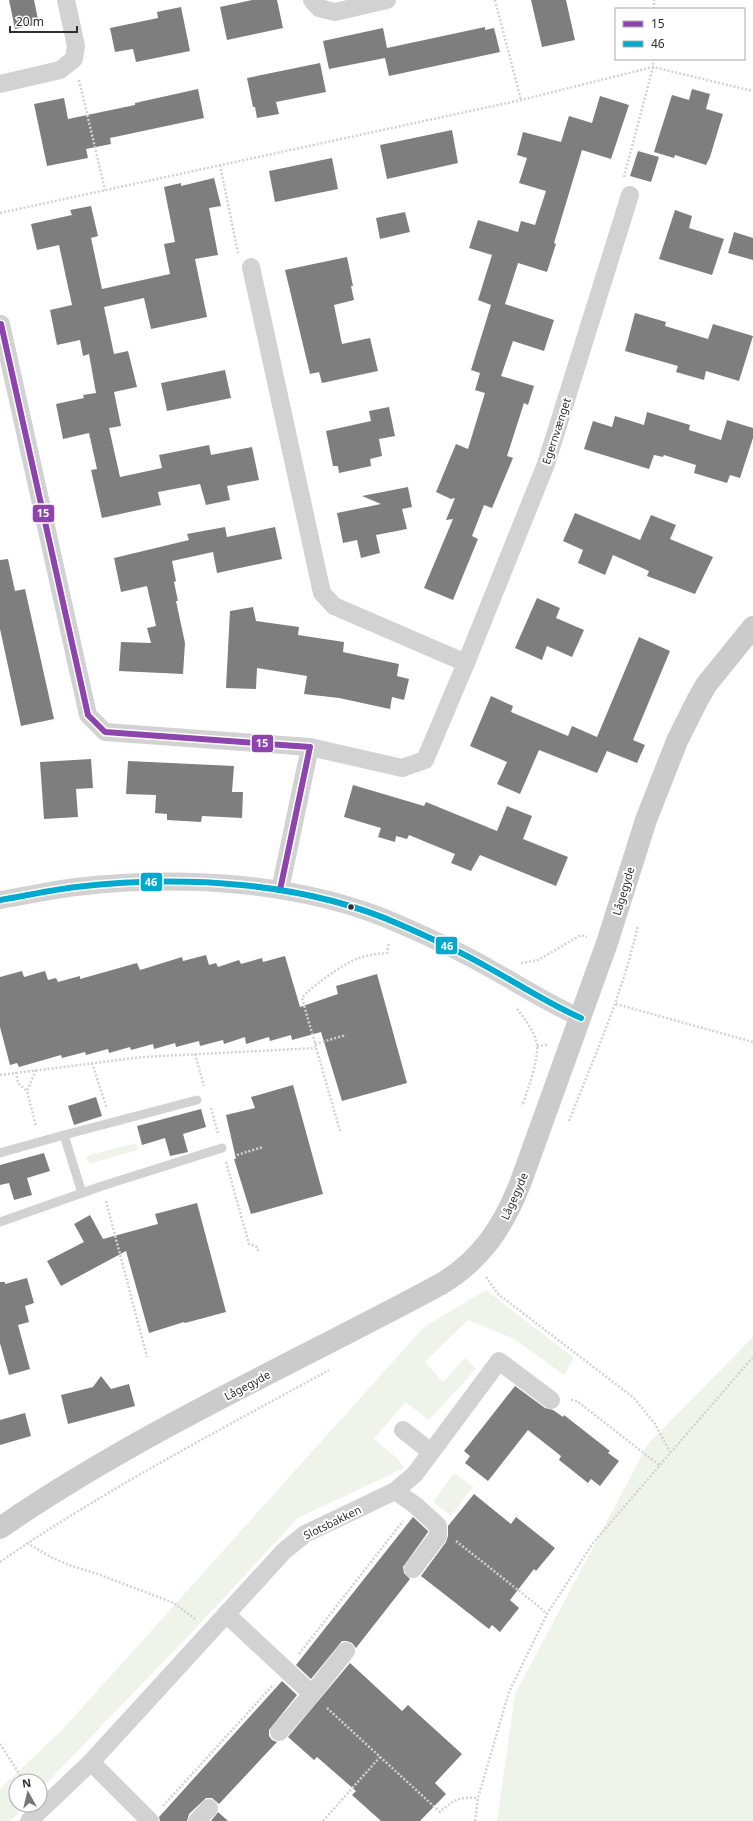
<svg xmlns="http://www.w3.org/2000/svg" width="753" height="1821" viewBox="0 0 753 1821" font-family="'Noto Sans',sans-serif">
<rect width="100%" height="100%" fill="#fff"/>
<path fill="#eff4eb" d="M136,1143L138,1150L89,1164L86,1156Z
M486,1290L574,1358L564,1375L514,1339L468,1320L425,1362L443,1382L465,1358L476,1369L429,1420L405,1402L374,1439L398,1459L404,1468L298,1518L193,1631L40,1790V1781H16V1805H26L10,1821H0V1789L63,1729L424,1327Z
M753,1337V1821H497L515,1694L648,1444Z
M454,1473L473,1487L451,1516L433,1502Z"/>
<path fill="#7e7e7e" d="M9,0H34L39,24L15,29Z
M252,0H277L283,28L227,40L220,7Z
M531,0H566L575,40L542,47Z
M181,7L190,51L136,62L133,49L115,52L110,28L158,18L157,12Z
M485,27V30L494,28L500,52L389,76L385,58L329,69L323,41L383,28L387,48Z
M320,63L326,92L276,102L279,114L257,118L255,107H253L247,78Z
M198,89L204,118L110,138L111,144L86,149L88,158L47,166L34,104L64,98L68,119L135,105V103Z
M692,89L710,94L706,109L723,114L710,157L706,165L675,155L674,158L654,152L672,95L689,100Z
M600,96L629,105L611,159L582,150L554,243L556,244L547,272L518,263L505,304L554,320L544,351L513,341L501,376L534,386L528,405L524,403L507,456L513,458L492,508L484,505L472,536L478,539L453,600L424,588L453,519L446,520L455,498L451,499L436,492L456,444L468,449L485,393L475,390L480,373L471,370L491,305L478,300L492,255L469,248L478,220L518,232L521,221L535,225L546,191L519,183L527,158L517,155L523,132L561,142L569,116L592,123Z
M452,130L458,163L387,179L380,145Z
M638,151L659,157L651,182L630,176Z
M332,158L338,189L275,202L269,171Z
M214,178L221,206L209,208L218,255L195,259L207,317L151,329L144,298L104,307L114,354L128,351L137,387L114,392L121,426L109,428L120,477L162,468L159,455L209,445L211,455L252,447L259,480L227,486L230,500L206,505L200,484L158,492L161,505L102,518L91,470L97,469L89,433L63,439L56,404L84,398L83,395L96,393L89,354L83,356L80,340L57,345L50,310L72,305L59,245L37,250L31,224L72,215L70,210L91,206L98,236L91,238L102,289L170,274L164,244L175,242L164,187L181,183V186Z
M675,210L692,216L689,228L724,239L712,275L659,259Z
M405,212L410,232L380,239L376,218Z
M734,232L753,238V260L728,253Z
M347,257L353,286H351L354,300L334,305L342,344L370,338L378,371L322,383L319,372L310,374L285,270Z
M635,313L666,322L665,326L708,339L713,324L753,336L739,381L706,371L704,380L676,372L678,366L625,351Z
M225,370L231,398L167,411L161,383Z
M389,407L395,436L379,439L382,456L370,459L371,466L339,473L338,466H333L326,431L371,421L369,411Z
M647,412L690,425L689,430L721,440L727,420L753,428V438L740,478L730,475L727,483L694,473L696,465L664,455L663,457L654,455L649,469L584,449L593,421L612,427L615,416L644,425Z
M408,487L412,507L402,509L407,529L376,535L380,553L361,558L357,540L343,543L337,513L381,504L362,496Z
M575,513L640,540L651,515L676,525L670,539L713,557L695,594L647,576L649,571L613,555L605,575L578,563L583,550L563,541Z
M225,527L227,537L275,527L282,559L217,573L213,552L172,561L176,581L174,582L178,601H176L185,643L183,674L119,671L121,642L151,643L147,628L156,626L147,586L121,592L114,558L189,540L187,534Z
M8,559L15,591L25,589L54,719L21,726L0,629V560Z
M537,598L560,608L556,618L584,630L572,657L547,646L542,660L515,648Z
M253,607L256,621L299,627L298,635L344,642L343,652L399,664L397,676L409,679L404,700L392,697L390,709L339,698L304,694L307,676L257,668L256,689L226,688L230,611Z
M639,637L670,651L633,740L645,745L637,763L607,751L597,773L539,750L520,794L497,784L507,762L470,746L491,696L513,706L511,712L568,736L572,726L597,737Z
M91,759L93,788L76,789L78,817L44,819L40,762Z
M128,761L234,766L232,792H243L242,818L202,816L201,822L167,820V814L155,813L156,795L126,794Z
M353,785L424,806L426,802L497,831L507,806L532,816L523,839L568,857L556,886L480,855L471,871L451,863L455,854L409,835L407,839L396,836L395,842L378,837L381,828L344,817Z
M206,955L209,965L216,963L218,967L239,960L241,964L262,958L263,962L285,956L300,1007L338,994L336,986L377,974L407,1083L342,1101L321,1032L292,1040L291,1035L270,1041L269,1037L246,1044L245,1037L224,1044L223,1040L200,1046L199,1041L176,1047L175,1043L154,1049L153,1044L131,1050L130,1047L109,1053L108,1049L86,1055L85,1052L62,1058L61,1055L19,1067L17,1063L10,1065L0,1027V977L22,971L24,977L45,971L48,980L56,978L58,982L80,976V979L137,963L140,970L182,957L183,961Z
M293,1085L323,1194L251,1214L234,1159H236L226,1115L255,1108L251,1097Z
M96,1097L102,1116L74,1125L68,1106Z
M201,1109L206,1127L183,1134L188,1152L170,1156L165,1138L142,1145L137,1126Z
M44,1153L50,1171L27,1178L32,1195L14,1200L9,1183L0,1185V1165Z
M197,1203L226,1312L185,1323L184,1322L149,1333L126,1251L61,1286L47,1261L84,1242L74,1224L90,1215L103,1239L158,1224L155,1214Z
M27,1278L34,1303L25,1306L29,1322L18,1325L30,1369L9,1375L0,1343V1282H5V1284Z
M101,1376L111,1389L129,1384L135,1406L68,1424L61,1395L93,1387Z
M515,1386L545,1408L553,1410L563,1417L564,1415L610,1451L608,1453L619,1461L600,1486L591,1479L588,1483L573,1471L559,1460L561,1456L528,1430L488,1481L465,1463L470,1456L464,1451Z
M25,1413L31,1436L0,1445V1420Z
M474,1494L511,1524L516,1517L555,1548L536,1571L534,1569L510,1600L519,1608L500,1632L492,1625L489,1629L421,1576L446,1542L448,1536V1526Z
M413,1517L428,1531V1532L403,1567L404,1573L410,1579L356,1648L352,1643L347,1641H342L311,1679L296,1665Z
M350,1663L402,1711L408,1705L462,1754L435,1783L446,1794L420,1821H381L352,1795L356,1791L317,1757L314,1760L288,1737Z
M282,1681L297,1695L269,1730V1736L272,1740L277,1742L219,1804L212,1798H206L189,1814L187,1821H160L159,1817Z
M218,1812L228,1821H211Z"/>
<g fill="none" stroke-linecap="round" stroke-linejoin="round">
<path stroke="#d2d2d2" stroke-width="2.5" stroke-dasharray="2 2" stroke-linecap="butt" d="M495,0L521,100
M654,9V0
M79,80L105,190
M220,165L238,253
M624,177L653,67V59
M0,213L521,100L653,67L753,91
M521,963L538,960L581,935L587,937
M616,1004L753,1042
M517,1009C525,1019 535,1032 537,1045C539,1059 527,1092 522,1106
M315,1044L346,1035
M537,1046L547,1045
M195,1054L204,1086
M92,1063L107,1109
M36,1070L27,1091L36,1126
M16,1072L18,1083L27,1091
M0,1075L143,1057L316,1048
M211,1108L218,1134
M569,1121C594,1057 623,993 638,925
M340,1131L302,998C310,987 346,962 359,958C368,955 378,954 387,953L389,942
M237,1155L263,1147
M226,1162L249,1244L257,1247L259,1253
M106,1201L147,1357
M486,1277L498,1294L634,1398L655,1424L670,1452
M571,1400L577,1401L659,1465
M456,1541L537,1605L547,1614
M27,1543L51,1557L69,1565L95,1573L174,1603L195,1619
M0,1562C104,1490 218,1431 329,1370
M299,1654L403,1521
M327,1708L440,1812C455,1799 458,1797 478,1798
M0,1744L24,1781
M163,1806L273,1685
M323,1821L380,1757
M475,1821L478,1798L509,1692L547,1614L593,1543L753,1357"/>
<path stroke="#d2d2d2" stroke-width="9" d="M64,1135L197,1100
M0,1153L64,1135L82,1193
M0,1222L102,1186L222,1148"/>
<path stroke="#d2d2d2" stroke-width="18" d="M312,0L319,8L335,12L387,0
M0,84L60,70L74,59L76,46L66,0
M251,267L322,593L334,606L466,663
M1,324L88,715L105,732L310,747L280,890
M310,747L402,768L425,760L466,663L546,464L630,195
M0,900C25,896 50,890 76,887C181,875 303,881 401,925C431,938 461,952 489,968C520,985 549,1004 581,1018
M403,1430L431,1452
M395,1491L415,1505L438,1526V1536L413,1569
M226,1614L312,1694
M279,1732L312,1694L346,1651
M91,1762L150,1821
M29,1821L91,1762L284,1551L305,1534L395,1491L415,1474L499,1361L551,1400
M197,1821L209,1808"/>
<path stroke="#cbcbcb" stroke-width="22" d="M0,1528C139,1432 293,1364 441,1284C481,1260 503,1227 520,1184L607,943L646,820L677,741L697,701L706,685L753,627"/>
<g stroke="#fff" stroke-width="9">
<path id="bus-1" d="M1,324L88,715L105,732L310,747L280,890"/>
</g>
<g stroke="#fff" stroke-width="9">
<path id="bus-2" d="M0,900C25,896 50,890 76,887C181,875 303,881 401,925C431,938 461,952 489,968C520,985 549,1004 581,1018"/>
</g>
<use href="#bus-1" stroke="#8e44ad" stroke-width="6"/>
<use href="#bus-2" stroke="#00a9ce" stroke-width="6"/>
</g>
<circle fill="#2d2d2d" stroke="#fff" stroke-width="1.5" cx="351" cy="907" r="3.5"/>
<g text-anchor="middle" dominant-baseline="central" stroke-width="4" stroke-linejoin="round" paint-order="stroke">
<g font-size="11" fill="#2d2d2d" stroke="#fff">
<text transform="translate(556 431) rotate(-72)">Egernvænget</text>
<text transform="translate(623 891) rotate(-73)">Lågegyde</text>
<text transform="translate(514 1196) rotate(-66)">Lågegyde</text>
<text transform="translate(247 1385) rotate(-28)">Lågegyde</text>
<text transform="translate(332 1522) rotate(-26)">Slotsbakken</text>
</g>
</g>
<g stroke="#fff" stroke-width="1.5">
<rect x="32" y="504" width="23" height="19" rx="4" fill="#8e44ad"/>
<rect x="251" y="734" width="23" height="19" rx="4" fill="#8e44ad"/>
<rect x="140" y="872" width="23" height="20" rx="4" fill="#00a9ce"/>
<rect x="435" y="936" width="23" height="19" rx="4" fill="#00a9ce"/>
</g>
<g font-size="11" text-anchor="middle" font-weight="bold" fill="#fff">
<text x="43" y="517">15</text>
<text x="262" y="747">15</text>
<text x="151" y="886">46</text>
<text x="447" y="950">46</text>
</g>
<rect x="615" y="8" width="130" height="52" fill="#ffffff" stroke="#ababab"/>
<rect x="623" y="21" width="20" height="6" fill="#8e44ad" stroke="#ababab"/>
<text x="651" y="28" font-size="12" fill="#2d2d2d">15</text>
<rect x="623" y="41" width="20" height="6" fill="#00a9ce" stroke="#ababab"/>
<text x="651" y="48" font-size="12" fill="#2d2d2d">46</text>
<g transform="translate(28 1793) rotate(352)"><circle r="19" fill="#ffffff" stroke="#ababab"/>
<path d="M0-3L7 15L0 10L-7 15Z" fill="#767676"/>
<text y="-6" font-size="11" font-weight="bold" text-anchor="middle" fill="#2d2d2d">N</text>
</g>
<path d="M10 26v6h67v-6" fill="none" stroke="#2d2d2d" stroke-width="2"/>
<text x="16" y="26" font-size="12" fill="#2d2d2d" stroke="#ffffff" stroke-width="3" paint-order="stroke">20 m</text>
</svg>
